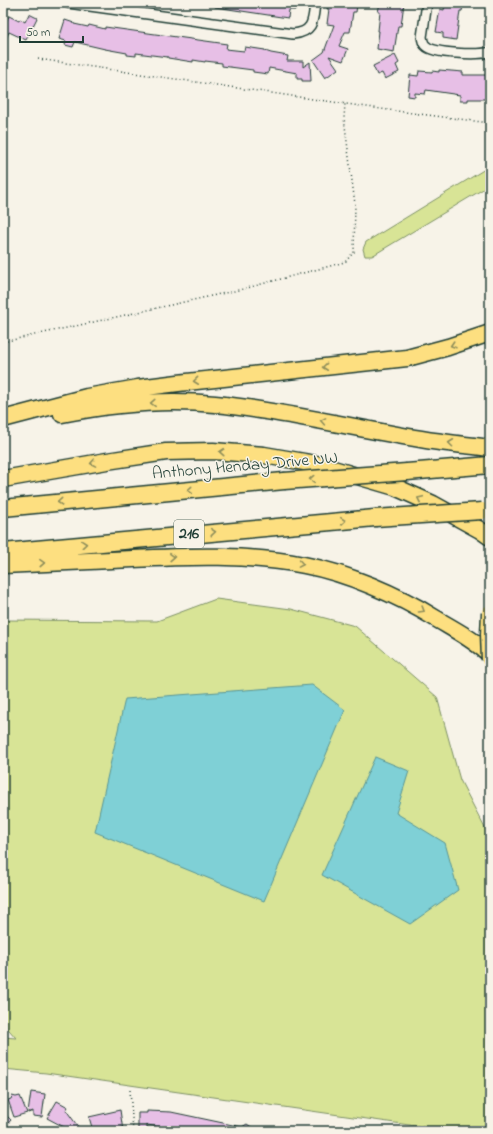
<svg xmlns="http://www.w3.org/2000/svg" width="493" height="1134" viewBox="0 0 493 1134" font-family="'Indie Flower',sans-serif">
<rect width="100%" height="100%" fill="#f7f3e8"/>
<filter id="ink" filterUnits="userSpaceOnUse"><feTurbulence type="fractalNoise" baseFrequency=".025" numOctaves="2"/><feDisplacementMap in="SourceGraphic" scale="8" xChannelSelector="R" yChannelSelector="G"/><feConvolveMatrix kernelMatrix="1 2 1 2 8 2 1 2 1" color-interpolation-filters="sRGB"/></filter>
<g filter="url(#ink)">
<path fill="#d8e496" stroke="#7c9065" d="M490,166V185L372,256H365L363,249L366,242Z
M216,599L291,609L355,626L437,697L460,780L490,838V1131H451L46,1073L3,1069V1037L16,1038L3,1023V620L157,621Z"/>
<path fill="#7fd0d6" stroke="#599595" d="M312,685L345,710L264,901L95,832L125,699Z
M375,757L409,771L396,813L445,843L458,890L410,924L322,875Z"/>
<path fill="#e7bfe6" stroke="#1f3d34" d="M215,3H296L295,10H289L288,18L215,7Z
M328,3H351L357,5L356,12H353L350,32H345L339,46L348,49L343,61L329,56L338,69L325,78L313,60L324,52L334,25L327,24L329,9H327Z
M380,3H404L401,26H398L394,52L377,49L379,31H378L380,12H378Z
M445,3L463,5L462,11H460L456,40L443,38V33L436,32L440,9L444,10Z
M29,14L37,18L26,40L9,32L3,45V27L9,16L19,21L20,19L25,22Z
M65,20L74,23V24L88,27L89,25L105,29V27L227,44L226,49L244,51L245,47L265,50V51L271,53L288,56L287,61H303V67L310,62L311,81H302V79H297V73L269,68L268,74L253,72V70L222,66V63L205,61V62L193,60V62L168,58V57L136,53V56L127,55V53L105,49L75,42L73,47L65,45L66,41L59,39Z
M395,55L399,63L396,65L399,72L385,79L382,73L377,75L373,66Z
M439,70L463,72V75H490V99H468V101H460V95L426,90L425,94L415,93V97L408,96L410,75L418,76L419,71L432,72V71L439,72Z
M31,1092L45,1094L42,1117L33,1116V1111L28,1113Z
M12,1096L16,1097L20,1096L27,1113L14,1117L8,1100L11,1099Z
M57,1101L68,1107L66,1110L79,1128L74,1131H58L64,1127L47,1118Z
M120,1110L123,1131H93L89,1117Z
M147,1111L171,1112L242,1127L247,1124L257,1131H160L161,1127L147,1125V1131H138V1113H147Z
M3,1112L11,1120L3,1129Z"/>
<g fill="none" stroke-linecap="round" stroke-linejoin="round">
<g stroke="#1f3d34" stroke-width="12">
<path id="minor" d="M68,3L293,34C314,32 313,20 315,3
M427,3L422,37C423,41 423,44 426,46C434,54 478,55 490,52"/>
</g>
<g stroke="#1f3d34" stroke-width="19">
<path id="motorway" d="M62,414C112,404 165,399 215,404C285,411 352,428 421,439C444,443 467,445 490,448
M3,419L87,397L138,388L178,383L407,358L448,347L490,333
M407,472L490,465
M3,479L107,461L166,452L213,451L264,455L316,464L395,487L433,504L480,530L490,537
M3,508L284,481
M3,552L375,518
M3,565C46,563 89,561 133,559C190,556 248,554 304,565C347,573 398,595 435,618C453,629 475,640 490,655"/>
</g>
<path stroke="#1f3d34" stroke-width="1.5" stroke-dasharray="1 3" stroke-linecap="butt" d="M38,59L381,109L490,123
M3,342L243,289L345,262L354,252L355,204L344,118L345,104
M130,1090L133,1131
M404,1131V1130"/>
<use href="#minor" stroke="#f7f3e8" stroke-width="9"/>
<use href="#motorway" stroke="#fddf80" stroke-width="16"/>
<g stroke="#1f3d34" stroke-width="19" stroke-linecap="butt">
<path id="motorway-bridge" d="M284,481L407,472
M375,518L482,511
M490,613L489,634L490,660"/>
</g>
<use href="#motorway-bridge" stroke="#fddf80" stroke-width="16"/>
</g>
<defs><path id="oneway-chevron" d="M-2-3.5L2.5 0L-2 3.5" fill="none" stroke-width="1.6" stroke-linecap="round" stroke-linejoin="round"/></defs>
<g stroke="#8e8e5a">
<use href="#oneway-chevron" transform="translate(453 345) rotate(162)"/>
<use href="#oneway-chevron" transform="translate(325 367) rotate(174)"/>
<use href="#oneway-chevron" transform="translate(196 381) rotate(174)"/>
<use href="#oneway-chevron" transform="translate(153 403) rotate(177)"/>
<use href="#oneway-chevron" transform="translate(323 421) rotate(-170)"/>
<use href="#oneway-chevron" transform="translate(451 443) rotate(-173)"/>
<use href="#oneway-chevron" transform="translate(222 452) rotate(-176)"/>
<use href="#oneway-chevron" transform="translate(93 463) rotate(170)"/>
<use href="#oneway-chevron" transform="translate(312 479) rotate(176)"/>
<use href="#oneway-chevron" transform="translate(190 490) rotate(175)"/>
<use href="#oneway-chevron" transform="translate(420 499) rotate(-155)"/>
<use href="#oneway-chevron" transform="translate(60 502) rotate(175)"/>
<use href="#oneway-chevron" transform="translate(343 521) rotate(-5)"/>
<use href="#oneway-chevron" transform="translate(213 532) rotate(-5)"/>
<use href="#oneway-chevron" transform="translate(84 544) rotate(-5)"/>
<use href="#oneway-chevron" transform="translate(172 557) rotate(-2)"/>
<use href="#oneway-chevron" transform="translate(42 563) rotate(-3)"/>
<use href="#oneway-chevron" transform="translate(301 564) rotate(10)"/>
<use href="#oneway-chevron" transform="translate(422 610) rotate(31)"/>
</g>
</g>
<g text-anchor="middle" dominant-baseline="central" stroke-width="3" stroke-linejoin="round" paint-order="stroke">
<rect fill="#f7f3e8" stroke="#60746a" stroke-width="1" x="174" y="520" width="30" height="28" rx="3"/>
<g font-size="16" font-weight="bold" fill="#1f3d34">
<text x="189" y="534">216</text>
</g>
<g font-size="17" fill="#1f3d34" stroke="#f7f3e8">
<text transform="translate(245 466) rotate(-5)">Anthony Henday Drive NW</text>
</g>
</g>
<rect width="493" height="1134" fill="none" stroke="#f7f3e8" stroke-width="16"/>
<rect x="8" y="8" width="477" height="1118" fill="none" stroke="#1f3d34" stroke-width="1.5" filter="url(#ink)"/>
<path d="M20 36v6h63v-6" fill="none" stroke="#1f3d34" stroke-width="2"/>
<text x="26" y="36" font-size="12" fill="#1f3d34" stroke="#f7f3e8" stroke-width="3" paint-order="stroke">50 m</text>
</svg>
